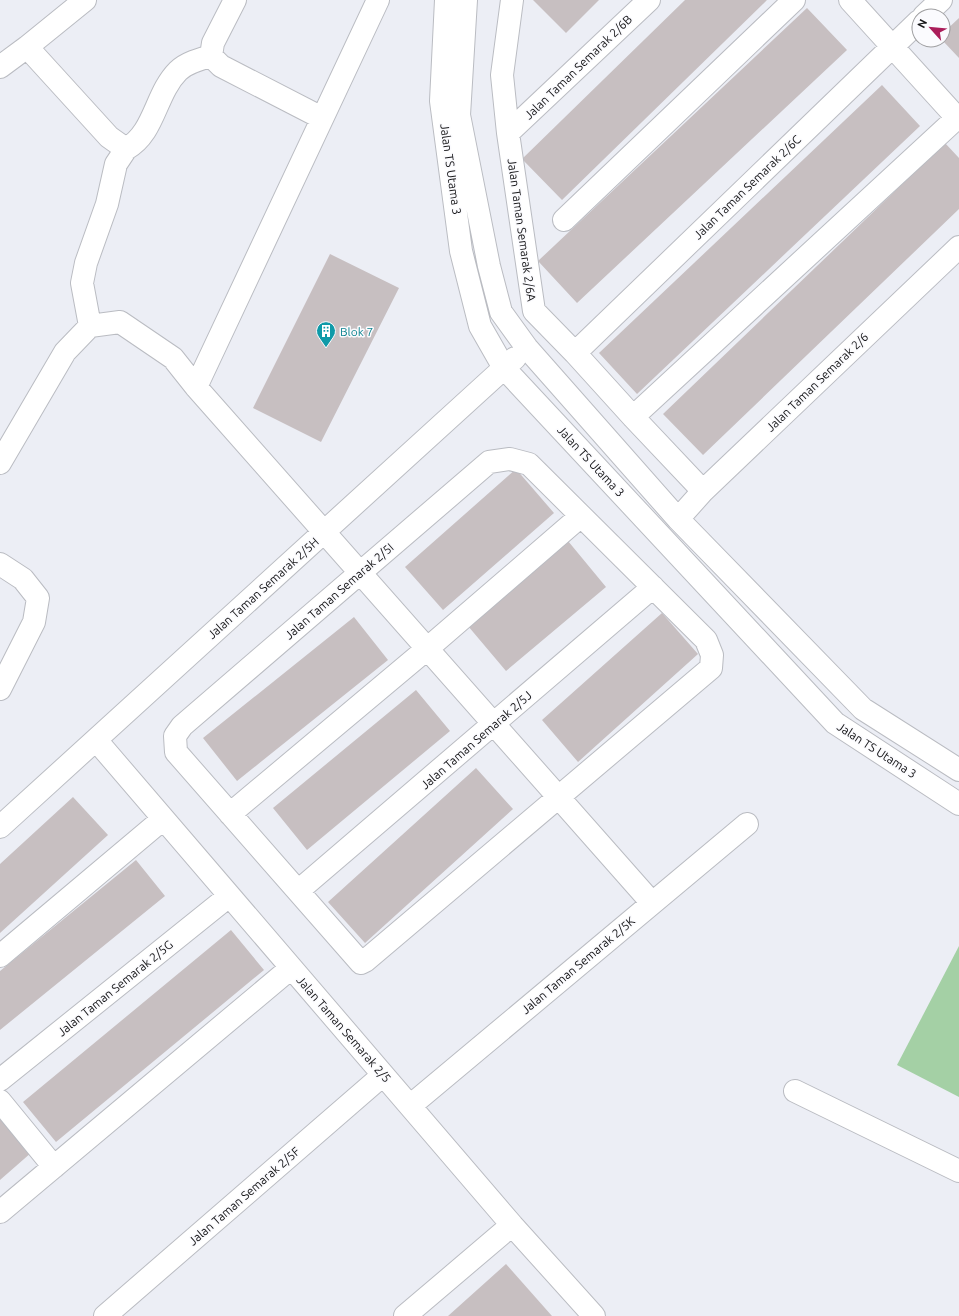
<svg xmlns="http://www.w3.org/2000/svg" width="959" height="1316" viewBox="0 0 959 1316" font-family="Ubuntu,sans-serif">
<rect width="100%" height="100%" fill="#eceef5"/>
<path fill="#a4d0a5" d="M959,946V1097L897,1065Z"/>
<path fill="#c7bfc1" d="M533,0H599L566,33Z
M685,0H767L562,200L522,159Z
M807,8L847,50L577,303L538,261Z
M959,18V58L943,41V33Z
M882,85L920,126L637,394L599,353Z
M945,143L959,158V209L703,455L663,414Z
M330,254L399,288L321,442L253,408Z
M516,469L554,513L443,610L405,567Z
M568,541L606,587L506,671L468,626Z
M662,613L698,654L578,762L542,720Z
M354,617L388,660L237,781L203,738Z
M416,690L450,731L307,850L273,808Z
M476,768L513,809L365,943L328,902Z
M73,797L108,835L0,933V864Z
M136,860L165,896L0,1030V971Z
M231,930L264,970L56,1142L23,1102Z
M0,1115L32,1152L0,1180Z
M506,1264L552,1316H448Z"/>
<g fill="none" stroke-linecap="round" stroke-linejoin="round">
<g stroke="#babcc2" stroke-width="24">
<path id="minor" d="M446,0L441,101L461,251L480,326L504,368L835,723L959,804
M466,0L459,115L489,266L501,312L527,348L678,519L863,709L959,770
M512,0L502,75L508,133L534,311L575,353L633,417L703,491
M850,0L959,120
M924,16L941,0
M27,47L109,137L126,149C155,133 155,94 178,71C186,63 200,59 211,56
M211,56L221,66L322,118
M211,56L213,43L235,0
M0,67L27,47L85,0
M508,133L649,0
M564,220L794,0
M90,326L82,283L86,263L107,204L116,164L126,149
M575,353L919,21
M196,387L378,0
M633,417L959,116
M510,459L529,464L706,640L712,655L711,668L365,961L361,963L176,752L175,736L182,726L489,462Z
M0,463L65,352L90,326L120,322L173,358L196,387L652,903
M678,519L703,491L959,247
M0,564L23,579L38,598L34,622L0,689
M96,740L512,1225L594,1316
M230,814L428,648L581,516
M0,827L515,358
M298,891L653,587
M0,956L163,819
M0,1080L229,896
M795,1091L959,1171
M0,1101L54,1167
M410,1106L747,824
M0,1212L291,968
M105,1316L383,1075
M405,1316L512,1225"/>
</g>
<use href="#minor" stroke="#fff" stroke-width="22"/>
</g>
<defs>
<g id="building-pin" transform="scale(1)"><path d="M0 17L-7.5 6A9.5 9.5 0 1 1 7.5 6Z" fill="#0f9aa8" stroke="#fbfbfe"/><path d="M-4-6H4V6H1V3H-1V6H-4ZM-2.5-4.3h1.7v1.8h-1.7ZM.8-4.3h1.7v1.8H.8ZM-2.5-1h1.7V.8h-1.7ZM.8-1h1.7V.8H.8Z" fill="#fff"/></g>
</defs>
<g fill-rule="evenodd">
<use href="#building-pin" x="326" y="331"/>
</g>
<g text-anchor="middle" dominant-baseline="central" stroke-width="3" stroke-linejoin="round" paint-order="stroke">
<g font-size="12" fill="#141416" stroke="#fbfbfe">
<text transform="translate(578 67) rotate(-44)">Jalan Taman Semarak 2/6B</text>
<text transform="translate(451 169) rotate(82)">Jalan TS Utama 3</text>
<text transform="translate(747 187) rotate(-44)">Jalan Taman Semarak 2/6C</text>
<text transform="translate(522 230) rotate(82)">Jalan Taman Semarak 2/6A</text>
<text transform="translate(817 382) rotate(-44)">Jalan Taman Semarak 2/6</text>
<text transform="translate(591 461) rotate(47)">Jalan TS Utama 3</text>
<text transform="translate(263 588) rotate(-42)">Jalan Taman Semarak 2/5H</text>
<text transform="translate(339 591) rotate(-41)">Jalan Taman Semarak 2/5I</text>
<text transform="translate(476 740) rotate(-41)">Jalan Taman Semarak 2/5J</text>
<text transform="translate(877 750) rotate(33)">Jalan TS Utama 3</text>
<text transform="translate(578 965) rotate(-40)">Jalan Taman Semarak 2/5K</text>
<text transform="translate(115 988) rotate(-39)">Jalan Taman Semarak 2/5G</text>
<text transform="translate(344 1029) rotate(49)">Jalan Taman Semarak 2/5</text>
<text transform="translate(244 1196) rotate(-41)">Jalan Taman Semarak 2/5F</text>
</g>
<g font-size="12" fill="#0d838f" stroke="#fbfbfe" text-anchor="start">
<text x="340" y="331">Blok 7</text>
</g>
</g>
<g transform="translate(931 28) rotate(297)"><circle r="19" fill="#fbfbfe" stroke="#9f9fa1"/>
<path d="M0-3L7 15L0 10L-7 15Z" fill="#ab1d5a"/>
<text y="-6" font-size="11" font-weight="bold" text-anchor="middle" fill="#141416">N</text>
</g>
</svg>
